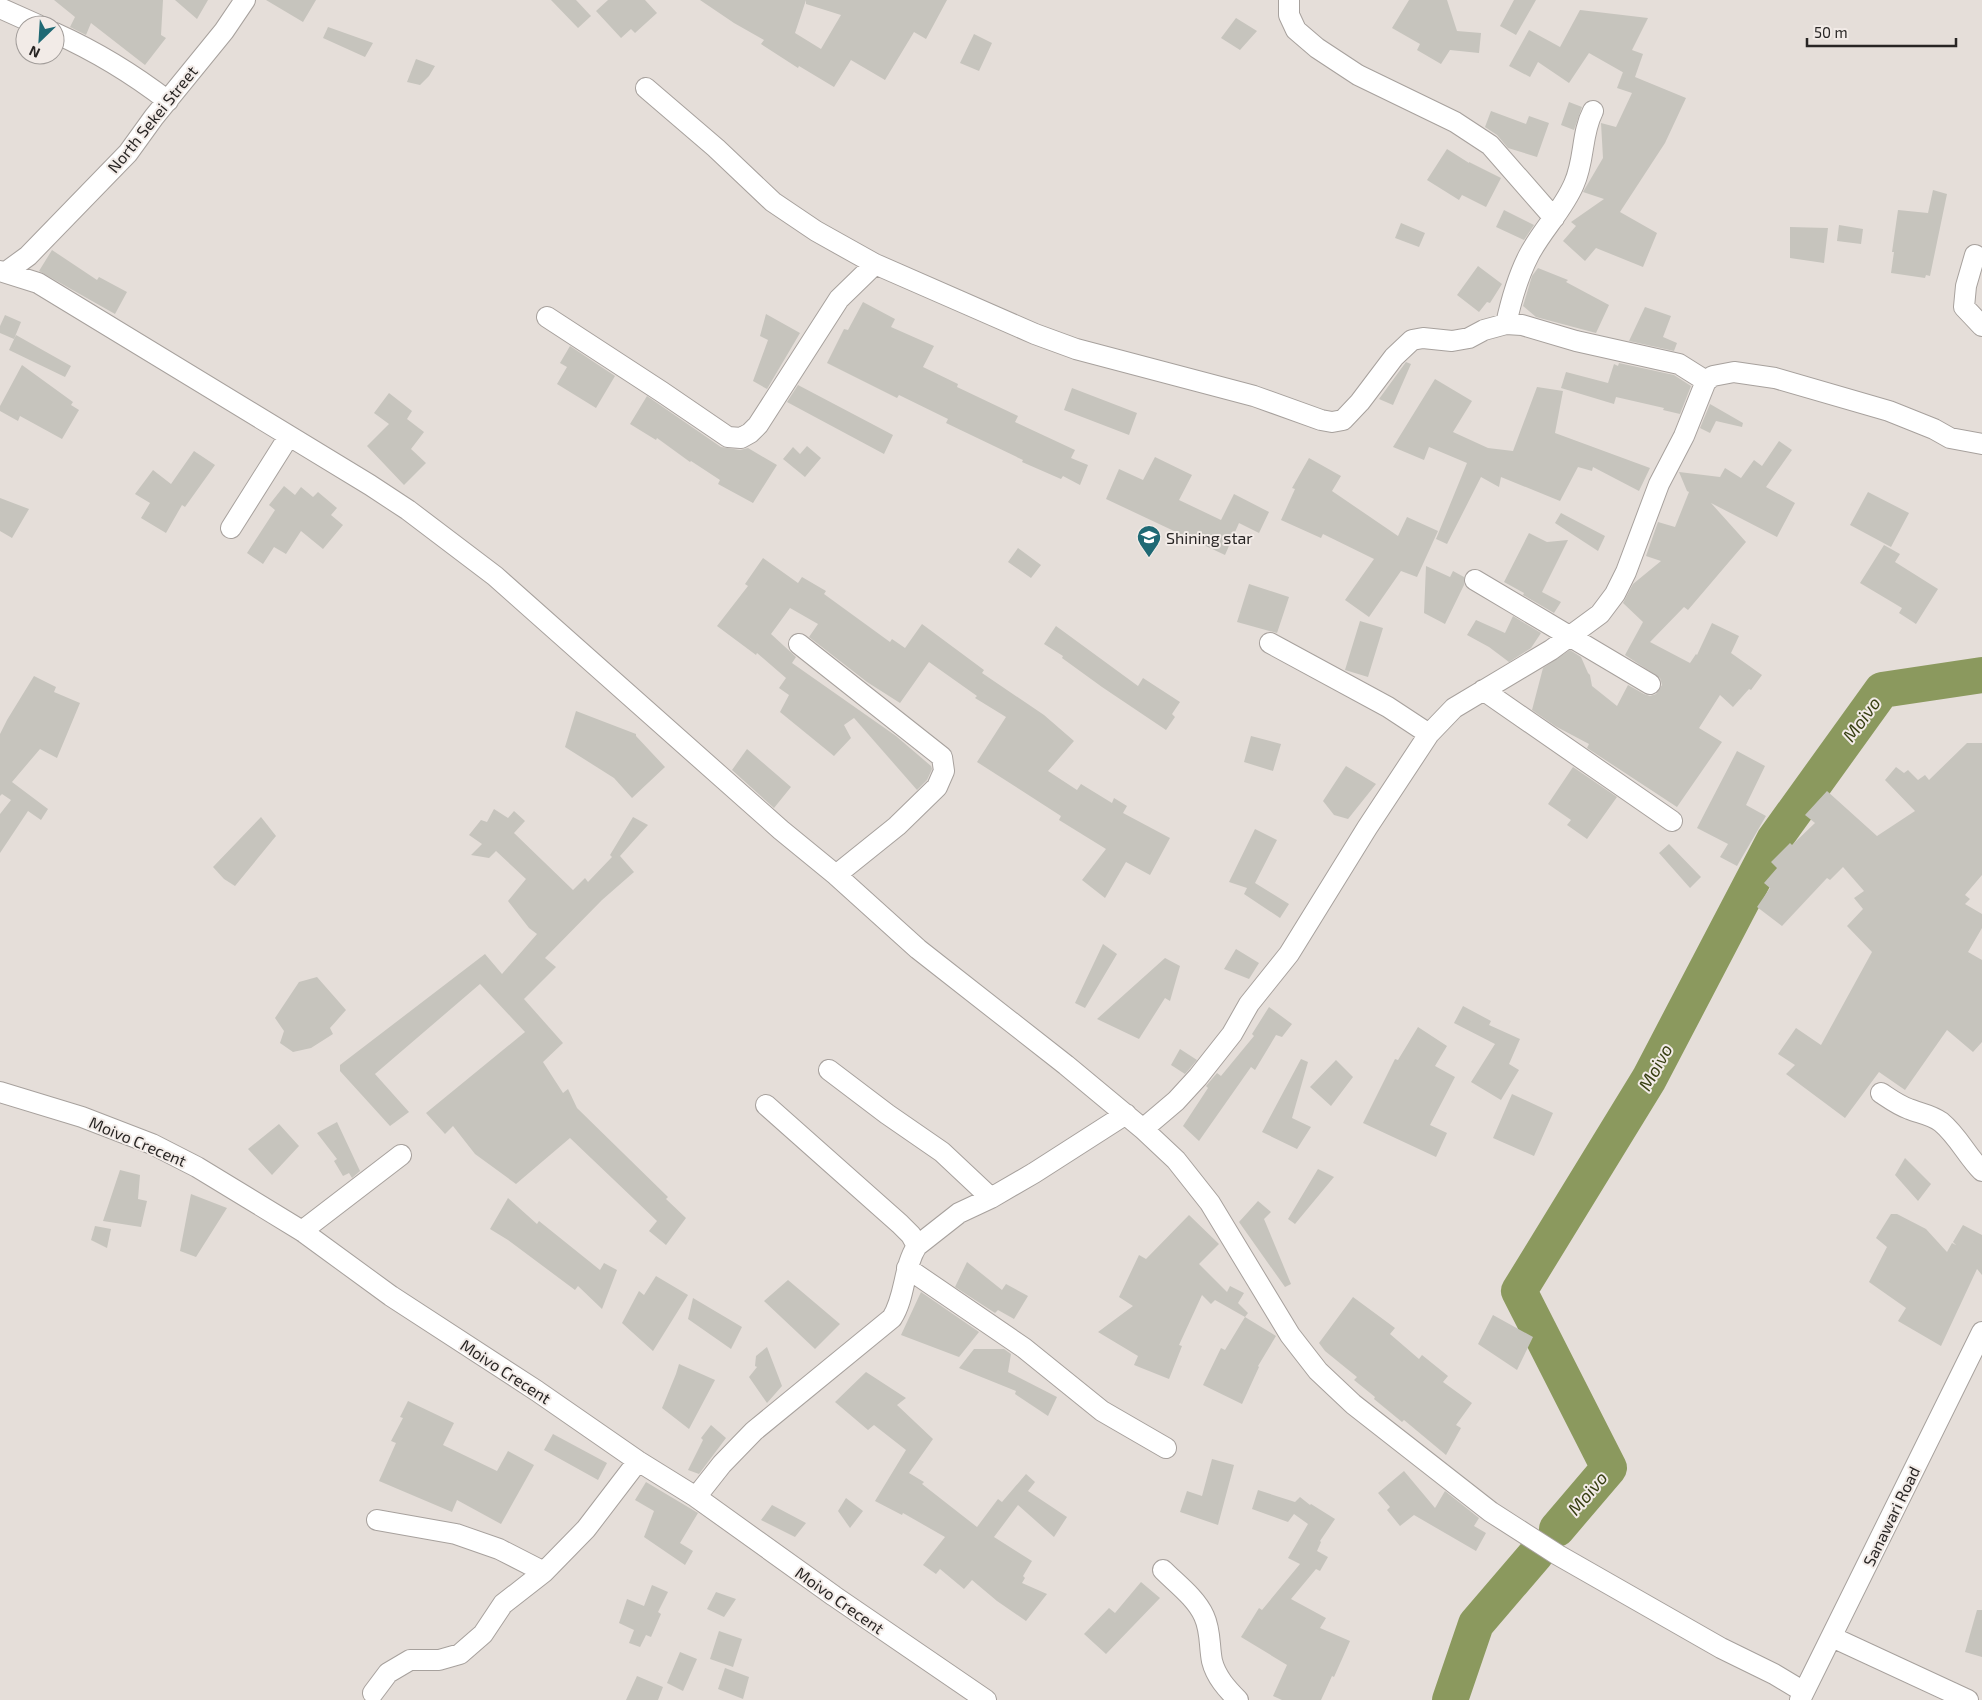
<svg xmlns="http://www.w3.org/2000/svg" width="1982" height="1700" viewBox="0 0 1982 1700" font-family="'Exo 2',sans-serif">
<rect width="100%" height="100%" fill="#e5ded9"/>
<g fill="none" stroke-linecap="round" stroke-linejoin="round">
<path stroke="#8b995e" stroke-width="36" d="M1557,1529L1609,1468L1519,1291L1649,1079L1774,840L1882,690L1982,675
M1450,1700L1476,1624L1536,1554"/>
</g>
<path fill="#c6c4bd" d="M54,0H163L161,35L166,38L145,65L91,23L86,35L70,27L75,17Z
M175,0H208L197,19Z
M266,0H316L303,22Z
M551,0H576L591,16L578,28Z
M608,0H645L657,13L635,33L631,29L621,38L596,11Z
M700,0H806L795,33L821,49L841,15L806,4V0H947L926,39L914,32L885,80L851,60L834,87L799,66L798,68L761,44L764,40L734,23Z
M1409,0H1447L1457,31L1481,33L1479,53L1450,50L1441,64L1417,50L1420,44L1392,28Z
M1514,0H1536L1516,35L1500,26Z
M1580,10L1648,18L1632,50L1643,54L1635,77L1686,98L1665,143L1620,212L1657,233L1643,267L1596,248L1585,261L1563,241L1576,226L1571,222L1604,199L1583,192L1603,158L1601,123L1616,127L1632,93L1617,88L1623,72L1626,74L1589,53L1569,83L1538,62L1530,77L1509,66L1529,30L1560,47Z
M1236,18L1257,31L1240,50L1221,38Z
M328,27L373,43L365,57L323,38Z
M974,34L992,43L979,71L960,63Z
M416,59L435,66L429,76L420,85L407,82Z
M1569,102L1582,107L1574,130L1561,125Z
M1491,111L1526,124L1529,116L1549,123L1537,157L1508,148L1497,135L1485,127Z
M1447,149L1469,163V162L1501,178L1486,207L1462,195L1459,200L1427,180Z
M1933,190L1947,194L1930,276L1926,275L1925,278L1891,273L1894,252H1892L1898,210L1928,213Z
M1504,210L1534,225L1524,240L1496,227Z
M1401,223L1425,233L1419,247L1395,238Z
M1839,225L1863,229L1861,244L1837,241Z
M1790,227L1828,228L1824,263L1790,258Z
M52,250L97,280L99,277L127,292L115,314L39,271Z
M1478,266L1502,284L1490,303L1487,302L1479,312L1457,295Z
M1538,268L1568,280L1566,282L1609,305L1596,333L1536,317L1523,306L1532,276Z
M863,302L895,319L891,327L934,346L923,367L958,384L957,387L1018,416L1015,422L1075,450L1071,458L1088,465L1080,485L1063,476L1061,479L1022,462L1023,460L946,423L948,419L899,395L897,398L827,363L844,329L848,330Z
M1645,307L1671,316L1663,337L1677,343L1674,351L1629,341Z
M766,314L800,333L767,389L753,381L768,340L760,336Z
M5,315L21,322L14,339L0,333V326Z
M16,335L71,366L65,377L9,350Z
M570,346L615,376L596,408L557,384L567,367L560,363Z
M1406,362L1411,364L1393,405L1379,399Z
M1619,363L1674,375L1691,386L1680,414L1663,410L1664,408L1616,397L1614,404L1561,388L1566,372L1608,383L1614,364L1618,366Z
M22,365L73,402L71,405L79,410L62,439L20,416L18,421L0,411V406Z
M1435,379L1472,401L1453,432L1488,448L1513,451L1537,387L1563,391L1555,433L1650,468L1639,491L1593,467L1592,471L1578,467L1560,501L1501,477L1499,487L1481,477L1447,544L1436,539L1467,463L1429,447L1424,460L1393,447Z
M798,385L893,435L884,454L787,402Z
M1072,388L1137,413L1129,435L1064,410Z
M389,393L412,411L407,419L424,432L411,449L426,463L404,485L367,446L389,424L374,413Z
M647,396L721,447L740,450L748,448L777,465L753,503L718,484L720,480L691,461L690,462L657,438L656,440L630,424Z
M1710,404L1743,423L1742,427L1716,421L1710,433L1700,428Z
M1779,441L1792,450L1766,487L1795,503L1777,537L1711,503L1746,542L1688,610L1684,607L1650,642L1690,663L1696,654L1697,655L1712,623L1739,636L1731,653L1762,675L1751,690L1749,689L1733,707L1720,695L1699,728L1722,742L1677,807L1587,748L1589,744L1555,726L1532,710L1543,668L1570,650L1581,657L1588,673L1590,675L1592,686L1617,706L1628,685L1644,694L1650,696L1656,694L1662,685L1660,678L1625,655L1643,622L1623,603L1633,584L1661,561L1646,556L1658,522L1675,527L1689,492L1687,491L1679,472L1720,477L1725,468L1741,478L1754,460L1762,466Z
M807,446L821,458L805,477L783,459L793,447L800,454Z
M194,451L215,465L185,507L182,505L166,533L141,518L150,503L135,494L153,470L171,484Z
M1155,457L1192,475L1179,500L1221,520L1234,494L1269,512L1259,533L1239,523L1225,555L1106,499L1119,469L1143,480Z
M1309,458L1341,476L1332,491L1398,536L1407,517L1438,531L1417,577L1401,571L1369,617L1345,600L1374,559L1323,534L1321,538L1281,520L1295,489L1292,488Z
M284,486L295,495L301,487L313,497L318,492L337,508L331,515L343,525L323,549L301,531L286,554L274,547L263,564L247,553L275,510L269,505Z
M1868,492L1909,513L1891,547L1850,525Z
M0,498L29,509L12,538L0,531Z
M1561,513L1605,536L1598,551L1555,523Z
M1529,533L1547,542L1568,540L1542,592L1561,602L1554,613L1523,595L1524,593L1504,582Z
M1884,545L1900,554L1895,562L1938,589L1916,624L1899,613L1902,608L1860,583Z
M1018,548L1041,565L1031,578L1008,562Z
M763,558L798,583L802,577L826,591L824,594L890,642L892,639L905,648L922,624L984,670L982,673L1044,715L1074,741L1048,771L1077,790L1081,784L1112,803L1114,798L1127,806L1123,813L1170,838L1150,875L1126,862L1105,898L1082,880L1106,849L1059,820L1061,816L977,762L1006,717L975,698L977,696L929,662L900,703L867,682L809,637L818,624L790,608L771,634L796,657L792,663L896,736L931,766L932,769L927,780L917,790L854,718L844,725L851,738L834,756L780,712L789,695L779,688L786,678L757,653L756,655L717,626L748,586L745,584Z
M1426,566L1450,577L1453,571L1464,577V585L1445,624L1424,613Z
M1249,584L1289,597L1277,633L1237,622Z
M1513,616L1541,633L1531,648L1509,662L1489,647L1467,635L1476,620L1505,633Z
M1360,621L1383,628L1368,677L1345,670Z
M1056,626L1138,686L1143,678L1180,702L1172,714L1175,717L1166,730L1102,687L1062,658L1063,656L1044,644Z
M34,676L56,687L54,692L80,703L57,758L40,749L12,782L48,809L41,820L28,811L0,853V814L11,800L2,794L0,796V734L7,720Z
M576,711L636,734V736L665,767L632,798L614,778L565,747Z
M1251,736L1281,744L1273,771L1244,762Z
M1967,743H1982V875L1965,895L1970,899L1965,904L1982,914V928L1968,952L1982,960V1042L1973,1052L1947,1030L1905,1090L1879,1072L1845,1118L1786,1074L1795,1065L1778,1054L1796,1028L1821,1045L1872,952L1847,926L1863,909L1854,898L1864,891L1843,867L1830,880L1827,878L1782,926L1757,907L1770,888L1764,883L1777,868L1771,862L1790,843L1792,845L1815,823L1805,815L1827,791L1877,836L1915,811L1885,780L1896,767L1904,773L1908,770L1918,780L1925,775L1929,780Z
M747,749L791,787L774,808L732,770Z
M1737,751L1765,766L1746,805L1766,816L1737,866L1720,857L1728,844L1697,828Z
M1346,766L1376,784L1348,819L1334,815L1323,801Z
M1573,767L1617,797L1587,839L1567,825L1571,820L1548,804Z
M494,809L508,818L514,811L525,821L514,833L573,890L585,878L588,882L612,857L610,855L633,817L648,825L620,856L634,872L602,900L545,958L556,967L524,999L563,1043L543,1062L563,1093L568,1089L577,1108L668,1197L666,1199L686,1218L666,1245L649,1231L657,1221L570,1138L516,1184L475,1154L453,1126L445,1134L426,1113L525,1032L480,984L375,1074L409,1112L390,1126L340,1071V1065L485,954L502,974L537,934L529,928L508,901L526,879L496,851L489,858L471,855L482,844L469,835L481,820L487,822Z
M261,817L276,836L235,886L224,879L213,867Z
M1255,829L1277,840L1255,883L1289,904L1280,918L1244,894L1247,888L1229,882Z
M1669,844L1701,877L1690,888L1659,853Z
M1103,944L1117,954L1085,1008L1075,1003Z
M1236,949L1259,963L1249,979L1224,969Z
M1165,958L1180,966L1170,1001L1165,998L1139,1039L1097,1019Z
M317,977L346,1010L330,1028L333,1034L311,1048L293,1052L280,1043L284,1031L275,1018L299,982Z
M1463,1006L1491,1021L1489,1025L1520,1039L1509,1064L1519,1070L1501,1100L1471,1082L1495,1044L1454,1023Z
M1269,1007L1292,1024L1282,1037L1276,1035L1255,1070L1251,1067L1199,1141L1183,1126L1208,1088L1206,1086L1217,1073L1221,1076L1254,1036L1252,1034Z
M1418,1027L1447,1046L1435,1066L1455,1077L1430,1125L1447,1133L1436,1157L1363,1123L1395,1059L1398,1060Z
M1180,1049L1197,1060L1185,1074L1171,1065Z
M1301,1059L1308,1062L1292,1118L1311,1127L1297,1149L1262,1132Z
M1336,1060L1353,1077L1331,1106L1310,1087Z
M1512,1094L1553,1113L1534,1156L1493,1138Z
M337,1122L360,1171L352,1178L349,1173L343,1176L334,1161L337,1159L317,1133Z
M279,1124L299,1146L272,1175L248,1149Z
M1905,1158L1931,1184L1918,1201L1895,1175Z
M1318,1169L1334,1177L1295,1224L1288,1219Z
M120,1170L140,1175L138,1199L147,1201L141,1227L103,1221Z
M191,1194L227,1208L196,1257L180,1251Z
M508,1198L537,1224L539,1221L600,1270L604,1263L617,1270L602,1309L578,1286L575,1290L508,1240L490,1229Z
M1258,1201L1271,1212L1264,1219L1291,1284L1285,1287L1239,1222Z
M1891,1214H1897L1926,1229L1947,1252L1952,1243L1956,1245L1953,1242L1963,1225L1982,1235V1275L1977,1269L1941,1346L1898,1321L1906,1308L1869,1282L1887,1247L1876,1238Z
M1189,1215L1219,1244L1199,1264L1227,1292L1230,1286L1244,1293L1238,1303L1248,1313L1245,1317L1215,1300L1211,1304L1202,1295L1179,1345L1182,1346L1169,1379L1134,1365L1138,1356L1098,1332L1133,1306L1119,1297L1139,1255L1146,1259Z
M95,1226L111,1229L107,1248L91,1240Z
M967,1262L1002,1290L1006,1284L1028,1296L1014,1319L998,1310L995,1313L955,1287Z
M656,1276L688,1295L653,1351L622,1323L639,1291L644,1295Z
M788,1280L840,1324L815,1349L764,1301Z
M921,1292L979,1332L959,1357L901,1335Z
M1353,1297L1395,1328L1390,1334L1419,1359L1422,1355L1448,1376L1443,1382L1472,1403L1456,1425L1461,1428L1446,1455L1404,1420L1402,1422L1374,1399L1375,1397L1354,1380L1357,1377L1325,1351L1319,1343Z
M693,1298L742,1327L731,1349L688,1319Z
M1493,1315L1533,1337L1517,1370L1478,1344Z
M1245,1317L1276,1336L1258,1366L1259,1367L1242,1404L1203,1385L1221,1348L1225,1350Z
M767,1347L782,1386L767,1403L749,1377L757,1367L755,1366L756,1356Z
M974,1349H1004L1011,1354L1008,1372L1057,1397L1048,1416L1015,1394L1016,1391L959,1368Z
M679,1364L715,1380L689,1429L662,1408L676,1374Z
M866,1372L906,1398L897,1405L933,1439L909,1473L924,1482L922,1484L977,1527L998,1499L1002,1502L1026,1474L1035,1482L1028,1491L1067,1517L1054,1537L1018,1505L994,1537L1032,1561L1023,1576L1025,1578L1022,1583L1047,1594L1026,1621L997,1601L972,1580L964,1589L940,1569L936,1574L923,1565L945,1537L903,1513L902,1515L875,1501L906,1450L874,1425L868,1430L835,1402Z
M408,1401L454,1423L443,1445L497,1471L508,1451L534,1465L501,1524L457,1500L452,1512L379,1481L396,1443L391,1441L403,1418L400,1417Z
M711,1425L726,1438L699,1474L688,1470L703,1440L701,1438Z
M553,1434L607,1463L598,1480L544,1450Z
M1212,1459L1234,1465L1218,1525L1180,1512L1187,1491L1202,1496Z
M1404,1471L1435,1508L1445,1491L1479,1518L1474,1526L1486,1533L1476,1551L1414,1515L1400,1526L1387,1510L1390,1507L1378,1493Z
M646,1482L698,1513L680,1543L693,1551L685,1565L644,1537L654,1511L635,1500Z
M1258,1490L1295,1502L1300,1497L1310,1505L1311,1504L1335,1519L1320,1541L1321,1542L1317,1551L1328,1557L1320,1571L1316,1569L1291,1599L1326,1618L1320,1628L1350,1641L1334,1677L1332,1676L1321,1700H1282L1273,1696L1287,1665L1241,1637L1259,1608L1262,1610L1300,1564L1288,1558L1308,1524L1294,1514L1288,1522L1252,1509Z
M846,1498L863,1511L850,1528L838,1511Z
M772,1505L806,1523L795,1537L761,1520Z
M1141,1582L1160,1598L1106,1654L1084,1634L1109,1608L1115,1613Z
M652,1585L668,1592L658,1612L661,1614L651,1637L646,1635L640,1647L629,1643L634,1630L619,1623L627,1599L644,1606Z
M716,1592L736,1599L724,1617L707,1609Z
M1977,1610H1982V1657L1965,1652Z
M719,1631L742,1639L733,1667L710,1659Z
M680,1652L697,1659L683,1691L667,1683Z
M725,1668L749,1677L743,1699L718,1689Z
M637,1676L663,1687L658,1700H626Z"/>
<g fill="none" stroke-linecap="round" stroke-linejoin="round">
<g stroke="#a7a19d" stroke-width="22">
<path id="minor" d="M1289,0V15L1296,30L1317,48L1358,75L1455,122L1490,145L1554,218
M0,8L38,25
M55,33C95,51 133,74 168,101
M646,88L716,148L773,202L816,231L875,264L1035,334L1076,349L1254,396L1321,420L1332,422L1343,420L1360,402L1394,357L1412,340L1423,338L1452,341L1469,338L1484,330L1506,324L1522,325L1576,341L1679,364L1706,381
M1975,255L1966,286L1964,307L1982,326
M0,271L38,283L370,485L408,510L495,576L781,830L836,875L918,949L1066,1065L1143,1129L1176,1160L1210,1203L1290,1335L1318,1371L1353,1404L1491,1512L1558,1555L1721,1648L1774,1674L1804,1692
M6,272L28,256L128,153L154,117L224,31L245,0
M547,317L662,392L728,437L741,438L750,433L758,425L839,299L875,264
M1506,324C1511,301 1518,276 1529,255C1542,230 1563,210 1574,184C1585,160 1581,134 1593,111
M231,528L289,436
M1475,580L1650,684
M1270,643L1388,707L1429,734
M799,644L942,757L944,771L937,787L897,826L836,875
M1483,690L1672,821
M829,1070L887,1114L942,1152L991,1198
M0,1092L82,1117L152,1144L197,1167L248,1198L302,1231L391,1296L537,1391L638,1461L696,1497L834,1596L986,1700
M1881,1093C1890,1099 1898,1105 1909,1109C1919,1113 1932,1115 1941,1122C1958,1136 1967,1156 1982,1171
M766,1105L900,1224L911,1235L917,1246
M1143,1129L1176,1101L1198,1077L1232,1034L1249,1004L1289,954L1367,828L1429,734L1454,708L1551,650L1600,614L1615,594L1626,572L1659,484L1684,436L1706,381L1713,376L1734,372L1775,378L1889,411L1934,429L1950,438L1982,444
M302,1231L401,1155
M907,1268L1024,1348L1102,1411L1166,1448
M696,1497L722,1464L754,1431L892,1318C906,1296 903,1267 917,1246L959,1213L991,1198L1034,1173L1126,1114
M377,1520L456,1534L499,1549L544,1572
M1163,1570C1177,1584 1196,1598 1204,1616C1211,1631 1209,1646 1212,1661C1216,1677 1227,1689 1238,1700
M1832,1637L1968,1700
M373,1693L388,1673L410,1660H439L460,1654L483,1634L503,1604L544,1572L586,1529L638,1461
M1800,1700L1982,1332"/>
</g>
<use href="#minor" stroke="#fff" stroke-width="20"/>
</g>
<defs>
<g id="school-pin" transform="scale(1.25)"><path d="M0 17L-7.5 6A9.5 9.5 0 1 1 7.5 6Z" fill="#1f6974" stroke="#f2ebe7"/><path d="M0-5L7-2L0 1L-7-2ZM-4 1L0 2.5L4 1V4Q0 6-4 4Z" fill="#fff"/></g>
</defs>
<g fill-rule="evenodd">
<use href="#school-pin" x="1149" y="537"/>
</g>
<g text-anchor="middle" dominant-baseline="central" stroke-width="4" stroke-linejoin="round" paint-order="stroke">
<g font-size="16" fill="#282524" stroke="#f2ebe7">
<text transform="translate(152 119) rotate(-51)">North Sekei Street</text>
<text transform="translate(138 1141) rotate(23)">Moivo Crecent</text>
<text transform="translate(506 1371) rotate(33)">Moivo Crecent</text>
<text transform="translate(1891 1516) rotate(-64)">Sanawari Road</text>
<text transform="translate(840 1600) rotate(35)">Moivo Crecent</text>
</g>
<g font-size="16" fill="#282524" stroke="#f2ebe7" text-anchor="start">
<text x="1166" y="537">Shining star</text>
</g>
<g font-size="18" font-style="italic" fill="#373f12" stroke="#f2ebe7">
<text transform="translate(1861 719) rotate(-54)">Moivo</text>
<text transform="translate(1655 1067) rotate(-61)">Moivo</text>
<text transform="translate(1587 1493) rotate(-50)">Moivo</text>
</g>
</g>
<g transform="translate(40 40) rotate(205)"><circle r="24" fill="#f2ebe7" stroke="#a19c99"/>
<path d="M0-4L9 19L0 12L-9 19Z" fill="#1f6974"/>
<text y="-8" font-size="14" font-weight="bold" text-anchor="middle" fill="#282524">N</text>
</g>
<path d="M1807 38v8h149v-8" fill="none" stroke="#282524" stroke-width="2.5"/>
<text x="1814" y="38" font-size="15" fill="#282524" stroke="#f2ebe7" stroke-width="4" paint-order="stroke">50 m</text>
</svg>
